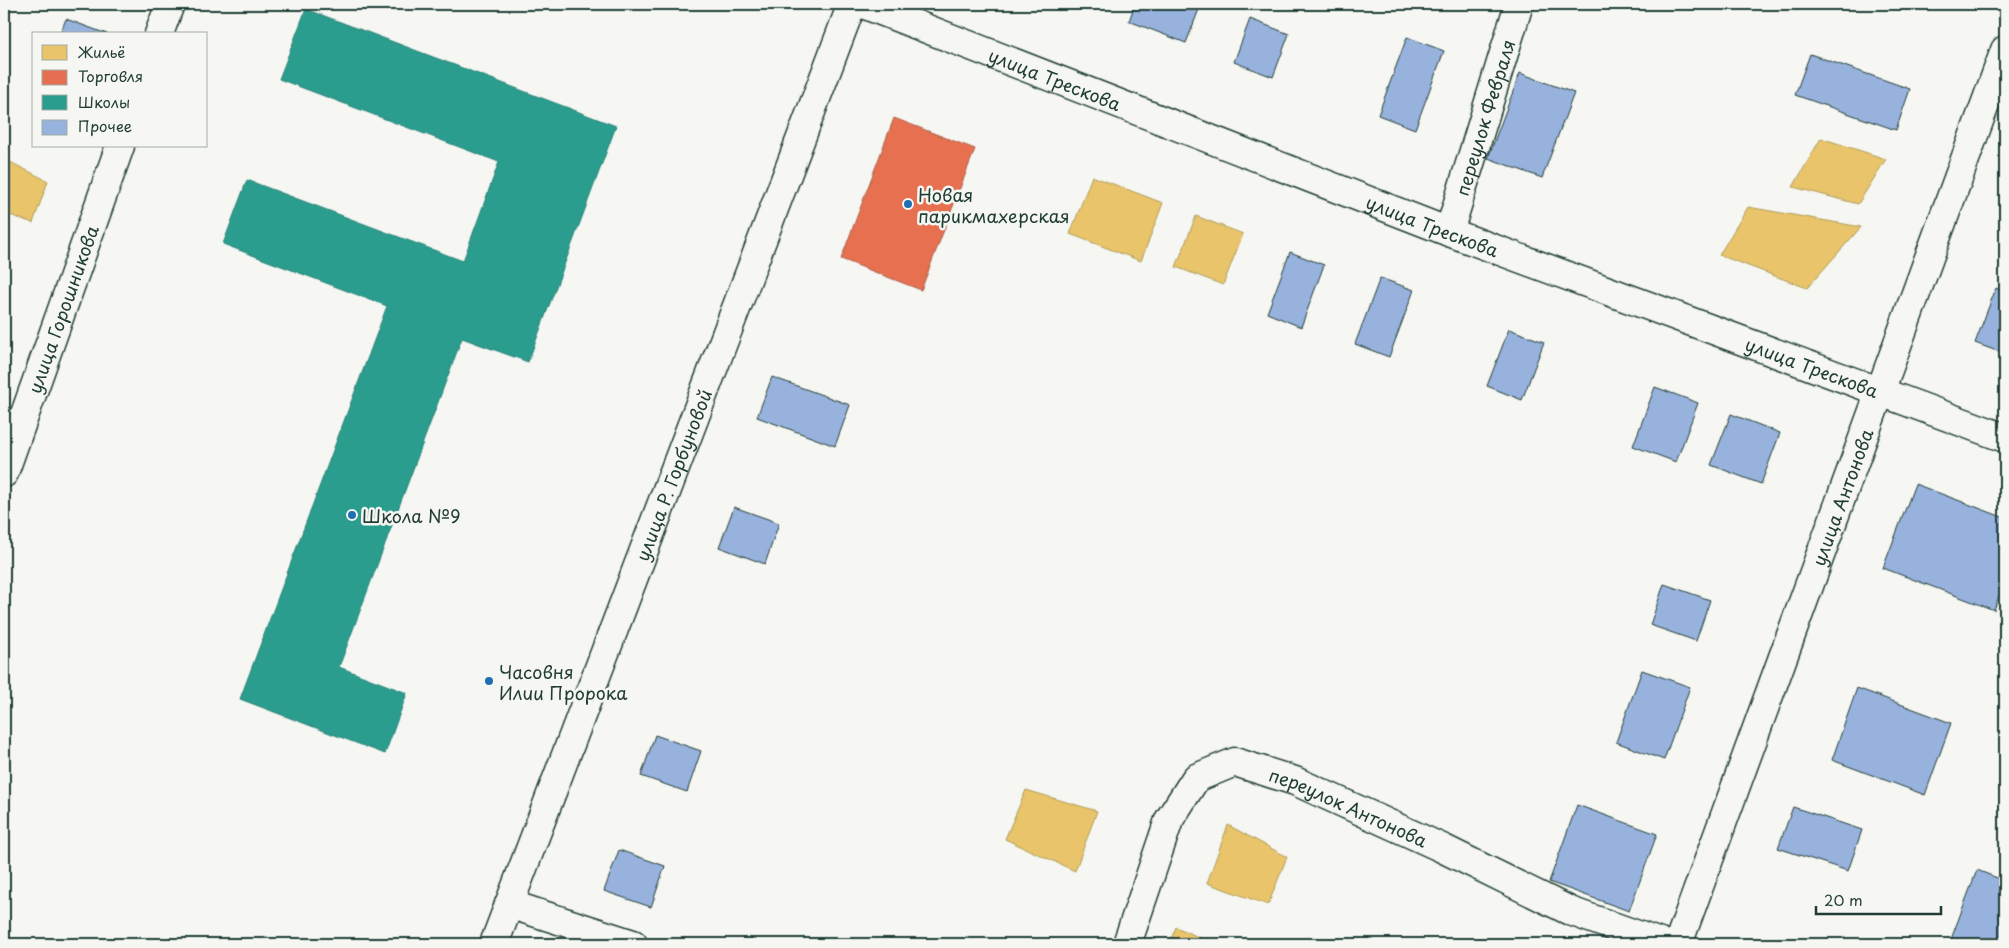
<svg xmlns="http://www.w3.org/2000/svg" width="2009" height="948" viewBox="0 0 2009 948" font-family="'Playpen Sans',sans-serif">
<rect width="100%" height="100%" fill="#f6f6f2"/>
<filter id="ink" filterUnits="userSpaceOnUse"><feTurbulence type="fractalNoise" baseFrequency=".02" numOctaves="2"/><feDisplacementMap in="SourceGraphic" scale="10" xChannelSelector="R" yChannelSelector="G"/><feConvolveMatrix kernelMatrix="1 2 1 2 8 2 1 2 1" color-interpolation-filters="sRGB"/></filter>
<g filter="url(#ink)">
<path fill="#e9c46a" stroke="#ac9c5a" d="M1821,138L1886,159L1858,204L1793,187Z
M4,159L48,181L33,223L4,213Z
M1092,176L1163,203L1141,261L1070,234Z
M1748,207L1861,227L1807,288L1719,255Z
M1196,216L1243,234L1223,285L1176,267Z
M1026,790L1097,811L1075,871L1005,839Z
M1228,825L1287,857L1268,905L1207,883Z
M1176,927L1214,944H1169Z"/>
<path fill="#e76f51" stroke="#ab6048" d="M894,118L975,149L921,290L841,259Z"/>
<path fill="#2a9d8f" stroke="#278074" d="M306,9L616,126L528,362L462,338L339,667L407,693L385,754L240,699L387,306L223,244L247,180L463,261L499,162L279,79Z"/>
<path fill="#98b2de" stroke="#1f3d34" d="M1135,4H1201L1186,43L1129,21Z
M66,19L107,34H60Z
M1250,19L1289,34L1273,77L1234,62Z
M1407,37L1444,51L1415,129L1378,115Z
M1810,54L1910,89L1896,130L1795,95Z
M1520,73L1574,93L1542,178L1488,158Z
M1290,252L1324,265L1301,327L1267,313Z
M1380,278L1414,290L1389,357L1355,344Z
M1996,288L2005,292V354L1975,343Z
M1509,329L1544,342L1522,400L1487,386Z
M772,377L850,405L835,446L757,417Z
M1655,387L1698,403L1676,462L1633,446Z
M1731,414L1780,433L1761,484L1711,465Z
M1915,484L2005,518V579L1994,610L1883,568Z
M734,507L779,523L765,564L719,547Z
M1664,584L1710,600L1696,641L1650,625Z
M1642,670L1690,687L1664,760L1616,742Z
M1857,688L1951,723L1925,795L1832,760Z
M655,735L701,751L687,792L641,776Z
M1577,805L1657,834L1629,911L1549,882Z
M1793,807L1862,830L1848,871L1778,848Z
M619,850L665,866L651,907L604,891Z
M1977,870L2005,881V944H1956L1950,942Z"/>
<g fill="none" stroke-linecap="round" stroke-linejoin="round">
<g stroke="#1f3d34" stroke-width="31">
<g id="street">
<path d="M159,34L170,4"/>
<path id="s1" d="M1449,232L1519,4"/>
<path id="s2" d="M4,473L120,146"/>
<path d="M509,904L633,944"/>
<path id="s3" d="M494,944L852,4"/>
<path id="s4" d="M1127,944L1169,820L1196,778L1235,762L1295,781L1442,848L1570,911L1663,944"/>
<path id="s5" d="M1678,944L2005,50"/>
</g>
</g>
<g stroke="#1f3d34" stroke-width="31">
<g id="secondary">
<path id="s6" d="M863,4L1449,232L2005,438"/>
</g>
</g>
<use href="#street" stroke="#f6f6f2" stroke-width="28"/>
<use href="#secondary" stroke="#f6f6f2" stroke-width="28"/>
</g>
</g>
<g fill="#1f6fb2" stroke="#f6f6f2" stroke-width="2">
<circle cx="908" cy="204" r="5"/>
<circle cx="352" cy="515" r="5"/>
<circle cx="489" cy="681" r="5"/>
</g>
<g text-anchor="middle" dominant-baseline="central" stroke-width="5" stroke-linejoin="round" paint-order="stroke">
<g font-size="18" fill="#1f3d34" stroke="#f6f6f2">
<text stroke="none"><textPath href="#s6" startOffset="206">улица Трескова</textPath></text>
<text stroke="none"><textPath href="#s1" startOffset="120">переулок Февраля</textPath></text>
<text stroke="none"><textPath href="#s6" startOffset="611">улица Трескова</textPath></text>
<text stroke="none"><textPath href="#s2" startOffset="174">улица Горошникова</textPath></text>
<text stroke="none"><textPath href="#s6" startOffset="1016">улица Трескова</textPath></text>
<text stroke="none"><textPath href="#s3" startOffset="502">улица Р. Горбуновой</textPath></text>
<text stroke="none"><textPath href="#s5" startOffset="476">улица Антонова</textPath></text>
<text stroke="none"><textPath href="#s4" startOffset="345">переулок Антонова</textPath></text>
</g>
<g font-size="18" fill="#1f3d34" stroke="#f6f6f2" text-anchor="start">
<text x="918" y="194">Новая<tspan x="918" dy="21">парикмахерская</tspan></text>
<text x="362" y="515">Школа №9</text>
<text x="499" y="671">Часовня<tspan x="499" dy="21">Илии Пророка</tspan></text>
</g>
</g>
<rect width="2009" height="948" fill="none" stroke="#f6f6f2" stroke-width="20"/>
<rect x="10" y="10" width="1989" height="928" fill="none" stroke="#1f3d34" stroke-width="2" filter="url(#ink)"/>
<rect x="32" y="32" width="175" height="115" fill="#f6f6f2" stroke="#a0aca6"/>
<rect x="42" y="45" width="25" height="15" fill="#e9c46a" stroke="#a0aca6"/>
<text x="78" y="58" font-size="15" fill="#1f3d34">Жильё</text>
<rect x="42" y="70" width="25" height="15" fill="#e76f51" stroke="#a0aca6"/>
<text x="78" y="82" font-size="15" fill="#1f3d34">Торговля</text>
<rect x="42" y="95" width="25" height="15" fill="#2a9d8f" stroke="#a0aca6"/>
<text x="78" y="108" font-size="15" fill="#1f3d34">Школы</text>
<rect x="42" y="120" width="25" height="15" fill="#98b2de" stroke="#a0aca6"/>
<text x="78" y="132" font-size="15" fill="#1f3d34">Прочее</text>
<path d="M1816 906v8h125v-8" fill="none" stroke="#1f3d34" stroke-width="2.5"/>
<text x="1824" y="906" font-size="15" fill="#1f3d34" stroke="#f6f6f2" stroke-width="4" paint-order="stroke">20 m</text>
</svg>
